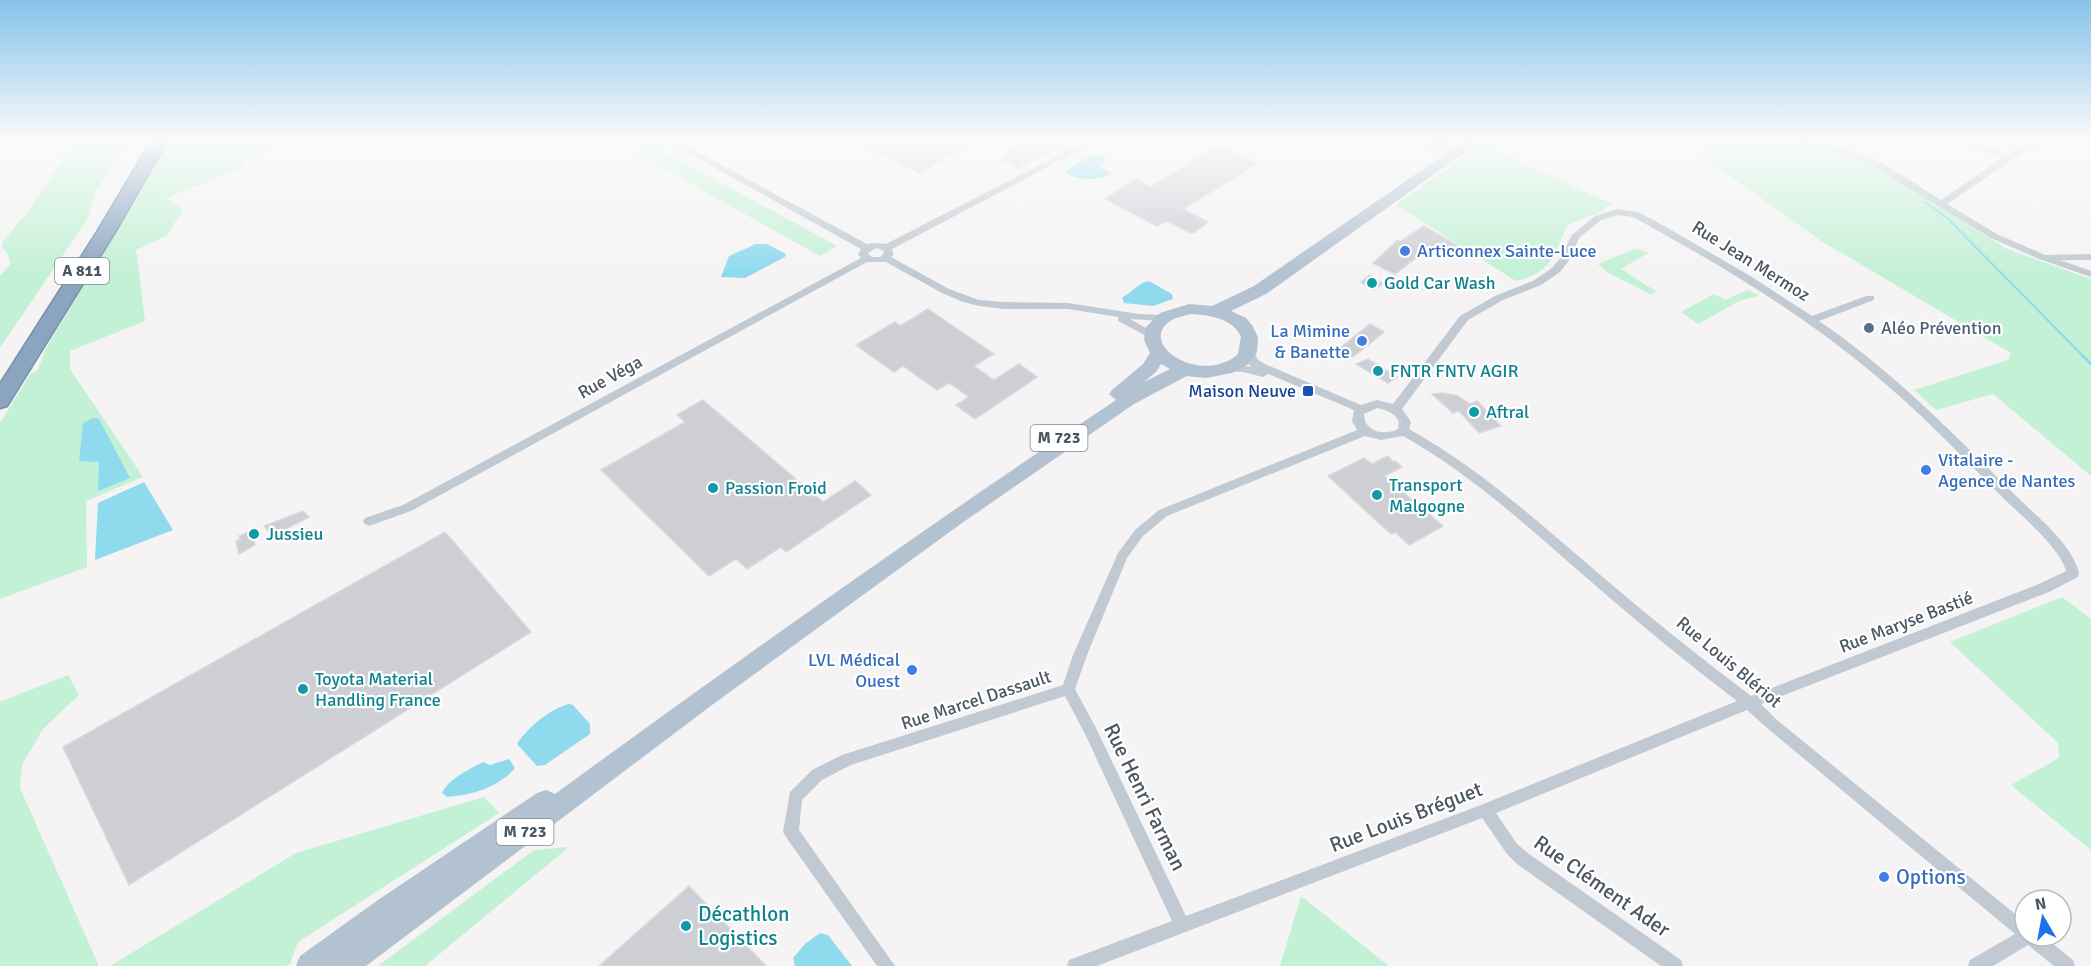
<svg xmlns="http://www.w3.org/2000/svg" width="2091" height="966" viewBox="0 0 2091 966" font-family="Signika,sans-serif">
<rect width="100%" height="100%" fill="#f5f3f3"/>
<path fill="#c3f1d5" d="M77,138H130L95,193L88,218L0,348V276L11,264L6,251L2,248L3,241L26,214Z
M172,138H299L240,160L245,167L166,198L183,210L166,236L136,250L145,321L70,351V369L143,477L86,501L87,567L0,599V423L30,374L38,370L45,350Z
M1716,138H1768L1854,157L1889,174L2007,249L2091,279V476L1993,394L1936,410L1914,390L2008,360L2011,353L1823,242L1699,154Z
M1481,144L1612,204L1596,214L1567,225C1555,255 1552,272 1516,281L1396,205Z
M652,145L837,246L820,256L636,153Z
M1637,248L1648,253L1621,269L1657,292L1650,294L1607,272L1598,264Z
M1748,290L1759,296L1741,300L1698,324L1681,312L1714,294L1725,300Z
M2062,597L2091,619V850L2011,785L2059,758L2058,743L1950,642Z
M68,675L79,695L43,729L22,765L20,788L99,966H0V702Z
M484,797L499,813L298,942L290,964L287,966H110L296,853Z
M569,847L425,966H378L534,850Z
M1301,896L1389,966H1280Z"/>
<path fill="#90daee" d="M1430,138H1461L1440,152L1423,146L1422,144Z
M1092,155H1097L1106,159L1099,166L1112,174C1098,181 1079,181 1065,173L1068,169Z
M756,244H767L786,254L785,257L745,278L721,277L729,256Z
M1149,281L1172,294L1173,299L1153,306L1124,303L1122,298L1142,283Z
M93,418L99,419L130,478L98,491L99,462L79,461L83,423Z
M144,482L173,530L95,560L98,503Z
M569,704L573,705L590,724V734L545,765L537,766L517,744C527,728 551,708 569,704Z
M509,759L515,768C498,788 471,795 447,797L442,793C448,779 470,769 483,762L490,765Z
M820,933L828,935L852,966H795L793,958L805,944Z"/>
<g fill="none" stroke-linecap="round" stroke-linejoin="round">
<path stroke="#90daee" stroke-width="2" d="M1925,202L1947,218L2085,358"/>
<path stroke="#90daee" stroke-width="3" d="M2083,356L2091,364"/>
</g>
<path fill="#cdcfd5" stroke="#d7d9de" stroke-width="1.5" d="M848,138H978L920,173Z
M1030,138H1077L1017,168L1001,159L1010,155L1006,153L1010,151L1007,149Z
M1219,145L1257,164L1183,209L1208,222L1195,232L1190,233L1167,221L1157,226L1105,199L1136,179L1151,187Z
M1424,226L1462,248L1451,257L1430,247L1395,274L1373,263L1397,241H1401Z
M1370,275L1383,284L1373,290L1361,282Z
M928,309L994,354L974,366L994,380L1019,364L1037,377L975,419L956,405L969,397L949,383L937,390L903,366L894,372L856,345L895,322L900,326Z
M1370,324L1384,332L1353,357L1339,349Z
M1368,359L1397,377L1388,383L1356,364Z
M1443,393L1458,396L1470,404L1477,401L1501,426L1479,433L1459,411L1453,413L1432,394Z
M703,400L823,502L855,481L871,495L786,552L781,547L747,569L736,559L709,576L601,470L685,422L677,415Z
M1388,456L1393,462L1395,461L1402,467L1384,476L1443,526L1409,545L1395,532L1391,534L1328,476L1364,458L1372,464Z
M303,511L309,517L272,536L264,526Z
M251,531L255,545L239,554L236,541L240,540L239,536Z
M445,532L531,632L129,885L63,747Z
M689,886L766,966H599Z"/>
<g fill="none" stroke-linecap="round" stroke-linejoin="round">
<g stroke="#7690ad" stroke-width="3">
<path id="highway" d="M153,138H169L115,232L7,406L0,408V384L97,232Z"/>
</g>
<path fill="#c1cad2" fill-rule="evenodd" d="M463,138H533L529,141L499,144L467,141Z
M661,138H672L867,244L876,243L886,244L1092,138H1103L892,249L894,254L891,257L949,289L979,300L1004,302L1068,303L1139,314L1163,315L1168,318L1163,321L1130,319L1156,334L1157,336L1156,338L1152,339L1118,321V317L1068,309H1004L979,306L963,302L942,293L886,262H867L411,511L369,526L365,524L363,521L365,518L403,505L861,258L858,254L861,249ZM876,248L883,250L884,253L880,257H872L868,254L869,252Z
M1774,138C1805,138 1840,145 1869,157C1892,166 1919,187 1941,200L2002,158L1952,138H1964L2008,154L2023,144H2039V148L2028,149L1947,204L1997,234L2045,255L2091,254V260H2060L2091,271V277L2039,259L1991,238L1864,161L1836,152Z
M1617,209L1638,212L1666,227L1747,274L1812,316L1866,296H1874V300L1819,321C1891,370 1952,432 2013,493C2035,515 2072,543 2079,573L2078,577L2049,592L1761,704L1777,720L2025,922V936H2043L2073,960L2075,966H2054L2028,945L1993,966H1968L1970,960L2015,934L1767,728L1747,710L1496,813L1517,844L1529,854L1681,960L1683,966H1661L1517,864L1507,854L1482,818L1097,966H1067L1069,960L1172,921L1086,736L1065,696L851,765L822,780L802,800L799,830L895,966H877L786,837L783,832L790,792L812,770L842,755L1063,685L1073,655L1118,553L1135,530L1159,510L1357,430L1352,421L1354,410L1268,374L1263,377L1243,372L1224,371L1223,368L1228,364L1253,367L1249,365L1244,352L1245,350H1253L1258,360L1267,365L1361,405L1377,400L1393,404L1460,316L1495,296L1533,281L1552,268L1560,258L1572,235L1595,216ZM1618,215L1633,217C1715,262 1797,310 1869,370C1917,409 1961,455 2004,499C2021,515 2061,549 2066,571L2039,584L1751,696C1698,656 1647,615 1598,573C1537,521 1479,468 1409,429L1411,422L1402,409L1468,320L1503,300L1541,285L1560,272L1570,259L1579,238L1601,220ZM1377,408C1387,410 1395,413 1399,422L1398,429C1384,436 1364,432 1364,414ZM1365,436L1381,440L1403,436C1471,474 1529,528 1588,579C1636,621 1686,662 1737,701L1481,805L1186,916L1096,728L1075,689L1087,655L1127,558L1143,536L1167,516Z"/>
<path fill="#b3c2d1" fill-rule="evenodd" d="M1468,138H1485L1266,294L1231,311L1246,318L1252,325L1258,337L1257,352L1247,365L1232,373L1206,378L1187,376L1134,404L962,523L712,705L366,966H296L300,956L378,900L537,793L546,790L555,794C740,659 926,527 1116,400L1109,394L1112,390L1143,364L1150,353L1144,340L1146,327L1160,313L1189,304L1212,306L1254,286ZM1190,314C1209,315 1233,318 1241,337L1238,354C1201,387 1134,343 1172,320C1177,317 1185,316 1190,314ZM1161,364L1170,369L1144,382L1156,372Z"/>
<use href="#highway" fill="#8ba5c1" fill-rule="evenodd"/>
</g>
<linearGradient id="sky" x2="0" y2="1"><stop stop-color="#85c3ea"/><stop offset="0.51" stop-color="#fafafa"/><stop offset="1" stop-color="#fafafa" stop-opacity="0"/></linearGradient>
<rect width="2091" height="273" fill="url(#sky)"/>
<g fill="#3f7fe0" stroke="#fff" stroke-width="2">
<circle cx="1405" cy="251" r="6"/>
<circle cx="1362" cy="341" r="6"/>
<circle cx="1926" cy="470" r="6"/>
<circle cx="912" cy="670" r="6"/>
<circle cx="1884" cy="877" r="6"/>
</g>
<g fill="#0f9aa8" stroke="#fff" stroke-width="2">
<circle cx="1372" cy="283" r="6"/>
<circle cx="1378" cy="371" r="6"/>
<circle cx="1474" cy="412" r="6"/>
<circle cx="713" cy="488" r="6"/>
<circle cx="1377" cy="495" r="6"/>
<circle cx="254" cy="534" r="6"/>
<circle cx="303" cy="689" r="6"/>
<circle cx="686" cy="926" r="6"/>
</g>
<circle fill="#5c6f8a" stroke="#fff" stroke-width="2" cx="1869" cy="328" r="6"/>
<rect fill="#1a4fb4" stroke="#fff" stroke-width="2" x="1302" y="385" width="12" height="12" rx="3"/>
<g text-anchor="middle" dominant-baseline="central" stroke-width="4.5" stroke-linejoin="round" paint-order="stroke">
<g fill="#fff" stroke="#808990" stroke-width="1.5">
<rect x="55" y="258" width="54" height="26" rx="4.5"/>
<rect x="1030.5" y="425" width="57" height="26" rx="4.5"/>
<rect x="496.5" y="819" width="57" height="26" rx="4.5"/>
</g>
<g font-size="16" font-weight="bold" fill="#4a5661">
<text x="82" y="271">A 811</text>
<text x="1059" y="438">M 723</text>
<text x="525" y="832">M 723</text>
</g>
<g font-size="18" fill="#366cbe" stroke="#fff" text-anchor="start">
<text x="1417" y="251">Articonnex Sainte-Luce</text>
<text x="1350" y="331" text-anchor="end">La Mimine<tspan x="1350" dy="21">&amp; Banette</tspan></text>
<text x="1938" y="460">Vitalaire -<tspan x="1938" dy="21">Agence de Nantes</tspan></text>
<text x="900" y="660" text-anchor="end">LVL Médical<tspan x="900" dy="21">Ouest</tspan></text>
</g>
<g font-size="18" fill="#4a5661" stroke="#fff">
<text transform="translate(1751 261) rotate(32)">Rue Jean Mermoz</text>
<text transform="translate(610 377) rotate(-29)">Rue Véga</text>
<text transform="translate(1906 622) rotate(-21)">Rue Maryse Bastié</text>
<text transform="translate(1729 662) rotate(40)">Rue Louis Blériot</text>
<text transform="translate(976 700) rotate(-18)">Rue Marcel Dassault</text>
</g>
<g font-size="18" fill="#0d838f" stroke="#fff" text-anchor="start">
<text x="1384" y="283">Gold Car Wash</text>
<text x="1390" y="371">FNTR FNTV AGIR</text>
<text x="1486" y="412">Aftral</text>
<text x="1389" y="485">Transport<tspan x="1389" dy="21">Malgogne</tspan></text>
<text x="725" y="488">Passion Froid</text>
<text x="266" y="534">Jussieu</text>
<text x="315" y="679">Toyota Material<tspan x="315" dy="21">Handling France</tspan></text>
</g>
<g font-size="18" fill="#4e5e75" stroke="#fff" text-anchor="start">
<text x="1881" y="328">Aléo Prévention</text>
</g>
<g font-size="18" fill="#164399" stroke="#fff" text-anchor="end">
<text x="1296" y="391">Maison Neuve</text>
</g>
<g font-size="21" fill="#4a5661" stroke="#fff">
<text transform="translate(1145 797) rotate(64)">Rue Henri Farman</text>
<text transform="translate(1406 817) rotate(-21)">Rue Louis Bréguet</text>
<text transform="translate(1602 886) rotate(35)">Rue Clément Ader</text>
</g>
<g font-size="21" fill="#366cbe" stroke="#fff" text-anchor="start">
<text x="1896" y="877">Options</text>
</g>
<g font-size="21" fill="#0d838f" stroke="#fff" text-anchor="start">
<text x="698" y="914">Décathlon<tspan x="698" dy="24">Logistics</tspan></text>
</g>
</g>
<g transform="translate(2043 918) rotate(350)"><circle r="28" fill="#ffffff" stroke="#b7bbc0" stroke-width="1.5"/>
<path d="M0-4.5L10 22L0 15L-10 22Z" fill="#1a73e8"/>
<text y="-9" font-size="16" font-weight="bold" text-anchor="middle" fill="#4a5661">N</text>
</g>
</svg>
